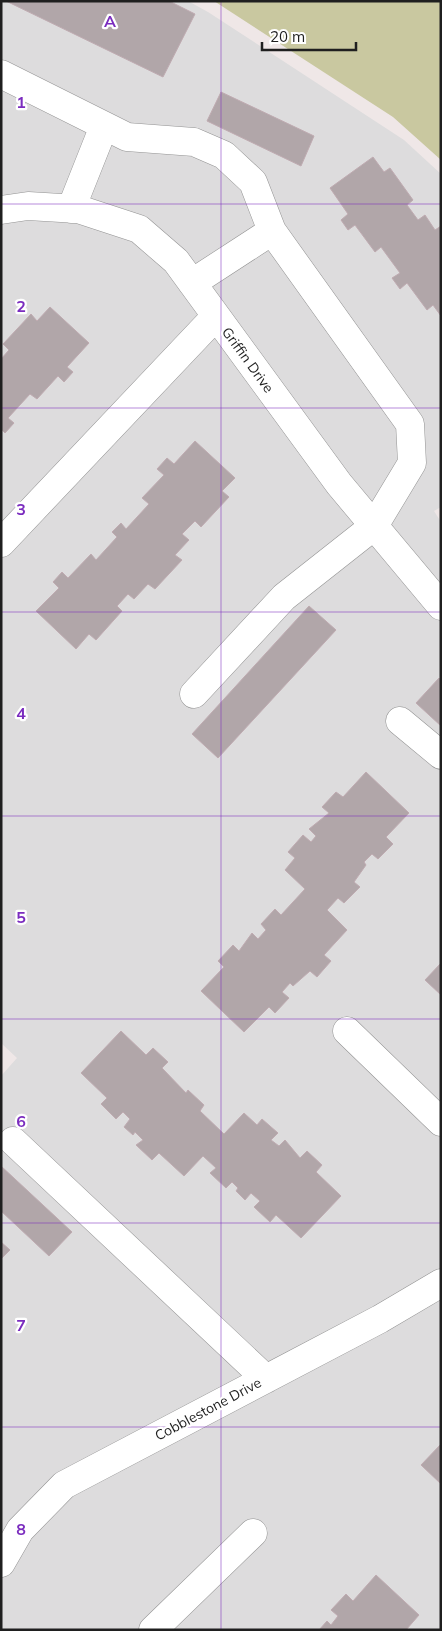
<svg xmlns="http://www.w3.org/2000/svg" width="442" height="1631" viewBox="0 0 442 1631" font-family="Mulish,sans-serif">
<rect width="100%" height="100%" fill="#efe7e7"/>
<path fill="#dddcdd" d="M1,1H188L208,12L404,140L441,174V507L434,511L441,522V1630H1V1076L17,1058L1,1043Z"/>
<path fill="#c9c8a0" d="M214,1H441V160L393,117Z"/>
<path fill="#b1a6a9" stroke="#bfabb1" d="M6,1H169L195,14L163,77Z
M221,92L314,136L301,166L207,121Z
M373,157L384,172L390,168L413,200L407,205L418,220L425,215L435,230L441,226V316L433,305L427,310L407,283L400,289L392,278L400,273L381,247L375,252L355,225L348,230L341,220L348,214L330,188Z
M50,307L89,343L67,367L73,372L64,382L58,376L37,399L30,394L8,418L14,423L5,433L1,429V359L9,350L3,344L31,314L37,321Z
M195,441L235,478L222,491L229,497L201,527L195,521L182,534L189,540L175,555L182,560L155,589L148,584L134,599L128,594L117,606L122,611L96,640L89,634L76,649L36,611L59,588L53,582L62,572L68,578L91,554L96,560L117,537L112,532L121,523L126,529L149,504L142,498L164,475L157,469L167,458L174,464Z
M309,606L336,630L218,758L192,734Z
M439,678L441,680V726L416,703Z
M366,772L409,813L386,837L393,844L378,859L372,854L364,862L366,865L354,882L360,887L344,903L338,898L327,910L347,930L324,955L331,961L317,977L310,971L293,986L290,983L282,992L289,998L275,1013L269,1007L244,1032L201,991L224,967L218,961L233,945L239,951L252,933L258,939L266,930L261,924L275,909L281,915L305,889L285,870L295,858L288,852L303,835L311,842L316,836L309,829L329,813L322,807L336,792L343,797Z
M441,963V995L425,980Z
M121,1031L146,1055L153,1048L168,1062L162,1068L186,1093L188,1090L204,1105L200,1111L224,1134L244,1113L257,1125L262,1119L278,1133L271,1140L279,1146L285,1140L300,1158L307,1151L322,1165L316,1172L341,1196L301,1238L276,1215L270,1222L254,1207L260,1201L251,1193L245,1200L236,1191L238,1188L232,1182L226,1188L210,1173L216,1168L203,1156L184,1176L159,1153L152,1160L136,1145L143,1140L135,1132L133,1135L124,1127L130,1119L123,1112L116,1119L101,1104L107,1098L81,1073Z
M1,1166L72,1232L49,1256L1,1211Z
M1,1242L10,1250L1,1259Z
M441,1444V1484L421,1465Z
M376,1575L419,1615L406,1630H319L327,1621L331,1625L338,1616L331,1610L346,1594L353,1601Z"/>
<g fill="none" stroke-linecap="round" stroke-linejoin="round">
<g stroke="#939393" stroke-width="29">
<path id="minor" d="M1,74L127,137L194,142L224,155L253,182L272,231L410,424L412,463L374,526L284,597L194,694
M71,209L104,126
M1,210L28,206L78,209L139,229L176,261L339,484L441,606
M192,283L272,231
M1,543L216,316
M400,721L441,755
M347,1031L441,1122
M13,1141L266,1379
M1,1563L20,1530L64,1485L380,1319L441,1283
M153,1630L253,1533"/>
</g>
<use href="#minor" stroke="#fff" stroke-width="28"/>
</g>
<path fill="none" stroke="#7b2cbf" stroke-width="1" stroke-opacity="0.55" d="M221,1V1630M1,204H441M1,408H441M1,612H441M1,816H441M1,1019H441M1,1223H441M1,1427H441"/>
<g text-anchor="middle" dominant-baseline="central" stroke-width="4.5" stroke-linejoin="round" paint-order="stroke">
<g font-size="14" fill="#1f1f1f" stroke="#fff">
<text transform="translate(248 360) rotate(54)">Griffin Drive</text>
<text transform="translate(208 1409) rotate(-28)">Cobblestone Drive</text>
</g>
</g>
<g font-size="16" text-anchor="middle" font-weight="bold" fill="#7b2cbf" stroke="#fff" stroke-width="4.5" stroke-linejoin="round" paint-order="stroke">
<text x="110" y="27">A</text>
<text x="21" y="108">1</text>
<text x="21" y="312">2</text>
<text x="21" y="515">3</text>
<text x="21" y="719">4</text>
<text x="21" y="923">5</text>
<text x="21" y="1127">6</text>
<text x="21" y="1331">7</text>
<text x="21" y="1535">8</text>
</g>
<rect width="442" height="1631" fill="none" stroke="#1f1f1f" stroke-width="5"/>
<path d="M262 42v8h94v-8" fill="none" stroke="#1f1f1f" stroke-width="2.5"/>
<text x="270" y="42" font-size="15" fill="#1f1f1f" stroke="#ffffff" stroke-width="4" paint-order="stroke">20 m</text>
</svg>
